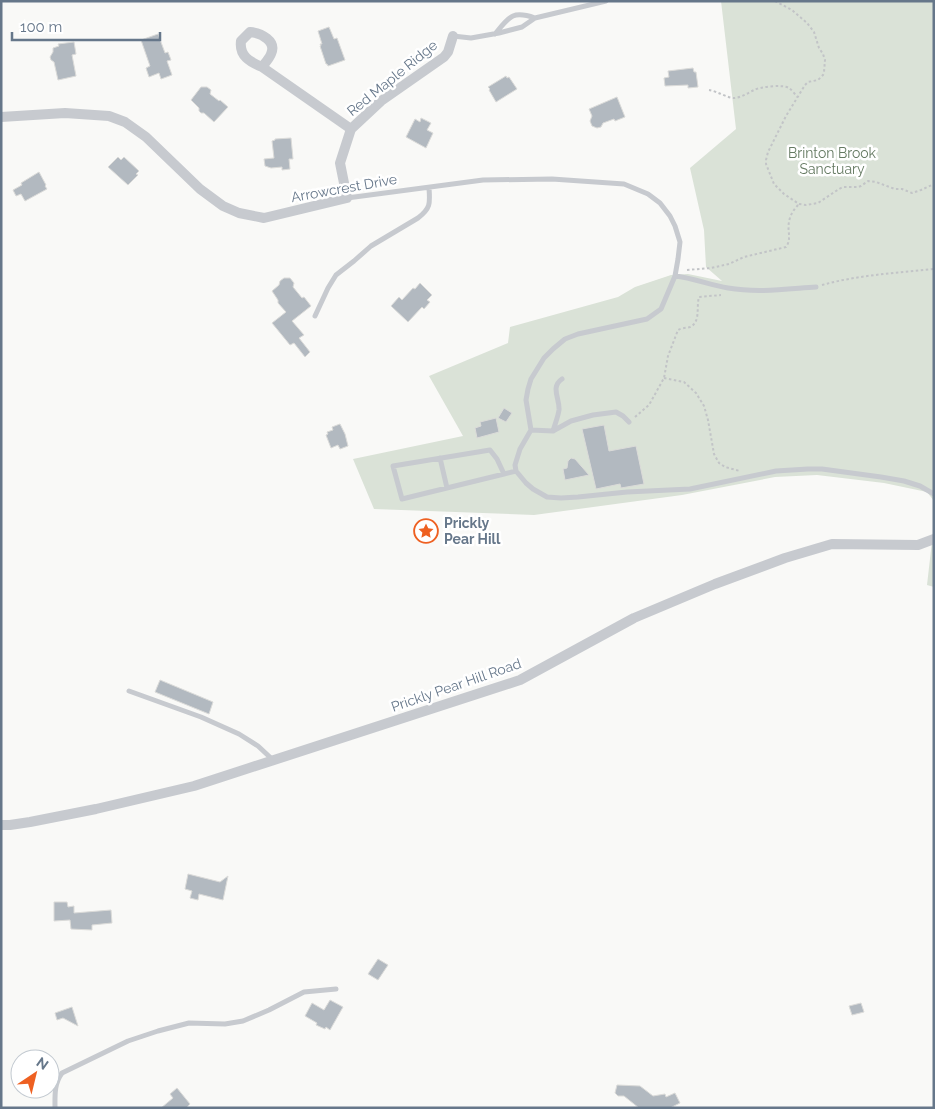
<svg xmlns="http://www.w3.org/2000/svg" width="935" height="1109" viewBox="0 0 935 1109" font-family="Raleway,sans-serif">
<rect width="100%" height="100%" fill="#f9f9f7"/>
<path fill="#dae2d7" d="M721,1H934V501L927,492L884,483L817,475L775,477L682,495L534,515L374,509L353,459L463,436L429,376L508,343L510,327L618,297L635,287L671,275L688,274L722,281L706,267L704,230L690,168L736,129Z
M934,524V587L927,585Z"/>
<path fill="#b2b9c0" stroke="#dbdbd9" d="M329,27L334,39L337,38L345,60L328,66L327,64H326L320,46H321L320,44H322L318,31Z
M158,34L165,53L168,52L171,60L167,61L172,75L161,79L159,73L149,77L146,68L150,66L141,40Z
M74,42L76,54L72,55L76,76L58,80L54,62L51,60L50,57L53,52V48L59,46L58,44Z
M693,68L694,72H696L698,87L688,88V85L665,86L664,78L669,77L668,71Z
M506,76L507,78L509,77L517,89L496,102L489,90L490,89L488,87Z
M201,87H207L211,90L210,94L219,101L220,100L228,107L214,122L204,113H201L199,111V108L191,100Z
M617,97L625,117L615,121L614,119L603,123L601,127L597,128L592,126L590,121L592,116L589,109Z
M421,118L431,123L427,130L433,133L426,148L406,137L415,119L420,122Z
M291,138L293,159H289L290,169L282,170V167L271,168L265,166L264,159L274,158L272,141L275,140V139Z
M118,157L121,160L124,157L139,171L136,174L138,175L128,185L108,167Z
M39,172L46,185L45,186L47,189L25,201L21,194L16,196L13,190L22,185L21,183Z
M284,278H290L294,283L293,287L302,298L304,297L311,306L292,321L304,335L299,338L310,352L305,357L294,343L290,345L272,323L286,312L278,303V300L272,291L279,285L280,281Z
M420,283L432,295L427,300L430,302L424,309L422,307L408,322L391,306L399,297L402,300L413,288L415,289Z
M504,408L512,413L506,422L498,418Z
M496,418L499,432L477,438L475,428L481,426L480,422Z
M340,424L345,434L348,446L340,449L338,445L331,448L326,435L328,434L327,432L333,430L332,427Z
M604,425L609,451L636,446L644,484L621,488L620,484L596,489L582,429Z
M571,458L575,459L589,475L565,480L563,469L567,468L568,461Z
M160,680L213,702L209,714L155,692Z
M188,874L220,882L228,876L223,900L199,894L198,900L190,898L192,891L185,889Z
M54,902H67L68,907L74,906V913L111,910L112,923L92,925V930L71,929L70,920L54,921Z
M378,959L388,965L378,980L368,974Z
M330,1000L343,1007L330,1030L326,1027L325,1029L316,1025L317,1023L305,1016L312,1003L324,1010Z
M861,1003L864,1012L852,1015L849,1006Z
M72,1007L78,1026L63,1018L57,1020L55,1013Z
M617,1085L640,1086L653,1096L665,1094L666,1097L675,1093L680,1103L670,1108H639L624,1096H618L615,1093Z
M177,1088L190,1104L186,1108H161L173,1098L170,1094Z"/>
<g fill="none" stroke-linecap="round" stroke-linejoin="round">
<path stroke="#c2c4c7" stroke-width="2" stroke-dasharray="2.5 2.5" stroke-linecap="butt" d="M775,1L792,10L807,23L814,32L819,48L823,54L825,60L824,72L823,75L818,80L808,82L805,85L786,116L768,152L766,160V164L774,184L784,194L799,204L806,205L818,203L839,189L843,187H858L861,186L868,181L876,182L895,189H902L912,193L921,190L934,184
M709,90C717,91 729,99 735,98C742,97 748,93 754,90C760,87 783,84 789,88C792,90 795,94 797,97
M687,270L711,268L729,264L744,257L786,247C792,239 787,230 789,222C790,215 794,209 799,204
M822,285C858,275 896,273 934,269
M664,378L684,382L696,393L704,406L708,420L714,454L719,463L725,467L740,471
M635,417L649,405L664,378L668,356L678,330C681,328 686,328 690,327C701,322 696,307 699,297L721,295"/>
<path stroke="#c7cacf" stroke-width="5" d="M495,34C509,17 512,10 535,18
M453,36L471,38L499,33L522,27L535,18L606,1
M347,198L483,180L552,179L624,184L648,194L660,203L670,216L675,226L680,242L678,259L675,276L661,309L647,319L578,334L565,339L553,349L544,358L531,379L528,389L526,400L531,430L520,449L515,465L516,471L526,483L533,489L547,497L561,498L578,497L627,492L690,489L776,471L808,469H822L881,477L904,481L920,486L934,494
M675,276C693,278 710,285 728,288C758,293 786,289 816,287
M315,316L328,288L336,275L354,261L371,246L418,218C431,208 430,203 429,188
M531,430L553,431L571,421L593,415L616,412L623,416L629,422
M553,431C555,424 558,417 559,410C560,399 550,387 562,379
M440,458L447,488
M504,474L497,459L490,450L393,466L402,499L504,474L516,471
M129,691L201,717L239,734L258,746L273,760
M55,1108C55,1095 54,1084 62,1073L128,1041L158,1031L189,1023L225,1024L243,1021L269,1010L304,992L336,989"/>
<path stroke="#c7cacf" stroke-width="10" d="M262,67C265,63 269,59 271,54C277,41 261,33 250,32L241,41C239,56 250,62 262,67L351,129
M1,117L65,113L109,116L125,122L146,137L200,189L223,206L239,213L264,218L347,198L340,163L351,129L381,101L444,57L448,52L453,36
M1,825H10L30,822L96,809L194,786L520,680L634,618L715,584L785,558L832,544L918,545L934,539"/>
</g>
<defs>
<g id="sight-ring" transform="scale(1.25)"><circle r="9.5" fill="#fff" stroke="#ee6021" stroke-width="1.5"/><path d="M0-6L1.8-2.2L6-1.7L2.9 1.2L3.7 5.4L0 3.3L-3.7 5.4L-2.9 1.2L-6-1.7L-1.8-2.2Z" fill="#ee6021"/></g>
</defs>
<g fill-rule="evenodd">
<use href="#sight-ring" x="426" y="531"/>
</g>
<g text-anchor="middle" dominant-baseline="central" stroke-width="5" stroke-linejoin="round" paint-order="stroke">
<g font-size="14" fill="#66778a" stroke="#fff">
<text transform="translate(392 78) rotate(-39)">Red Maple Ridge</text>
<text transform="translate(344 188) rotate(-10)">Arrowcrest Drive</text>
<text transform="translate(456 685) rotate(-19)">Prickly Pear Hill Road</text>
</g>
<g font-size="14" fill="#657a62" stroke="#fff">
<text x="832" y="153">Brinton Brook<tspan x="832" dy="16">Sanctuary</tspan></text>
</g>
<g font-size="14" font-weight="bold" fill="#66778a" stroke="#fff" text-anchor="start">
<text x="444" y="523">Prickly<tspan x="444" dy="16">Pear Hill</tspan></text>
</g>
</g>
<rect width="935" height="1109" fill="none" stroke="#66778a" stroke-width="5"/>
<g transform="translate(35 1074) rotate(35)"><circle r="24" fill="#ffffff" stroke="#c2c9d0"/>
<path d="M0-4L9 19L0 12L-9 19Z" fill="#ee6021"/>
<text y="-8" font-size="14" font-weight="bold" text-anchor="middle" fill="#66778a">N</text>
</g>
<path d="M12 32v8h148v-8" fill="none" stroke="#66778a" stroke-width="2.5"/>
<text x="20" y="32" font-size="15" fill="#66778a" stroke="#ffffff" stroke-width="4" paint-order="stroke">100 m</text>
</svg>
